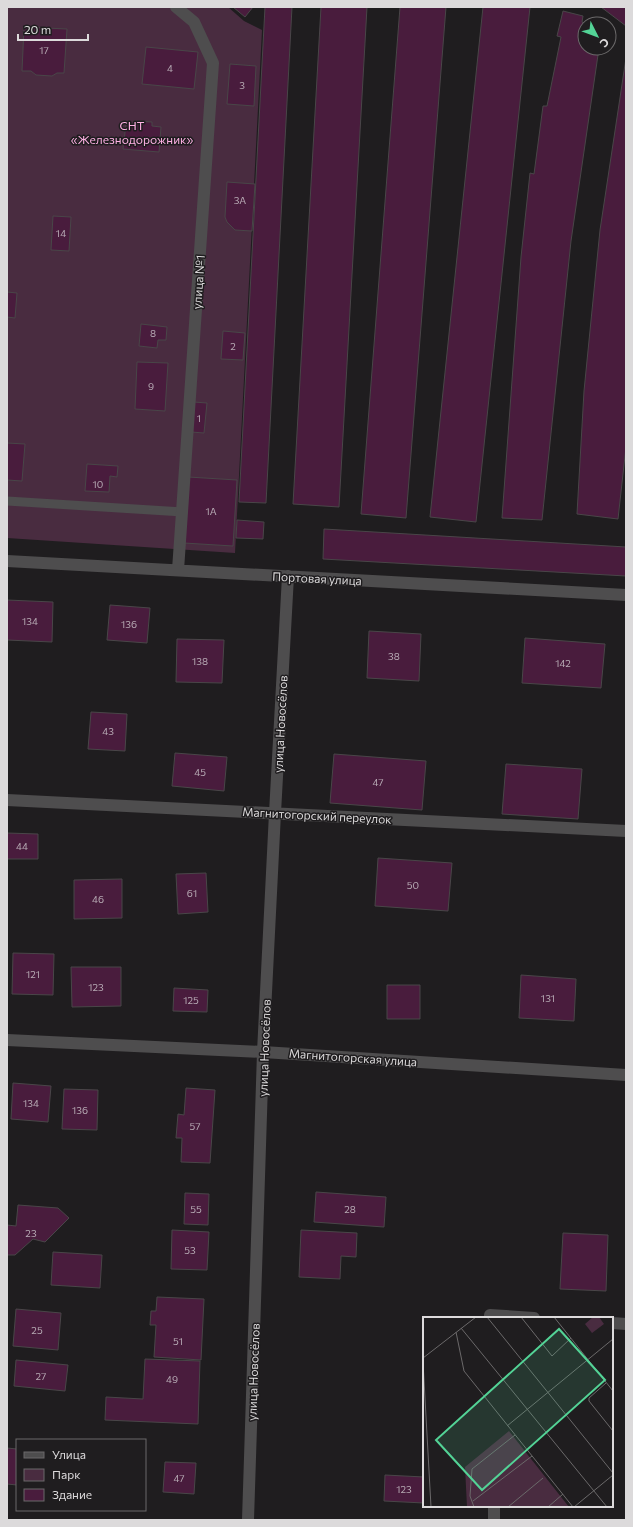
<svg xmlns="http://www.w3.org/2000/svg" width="633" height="1527" viewBox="0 0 633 1527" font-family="Commissioner,sans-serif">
<rect width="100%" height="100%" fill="#1f1d1f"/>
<path fill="#492c40" d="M7,7H228L244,21L262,30L235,553L7,538Z"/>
<path fill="#491c3d" stroke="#494648" d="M233,7H253L245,17Z
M265,7H292L266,503L239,502Z
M321,7H367L339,507L293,504Z
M400,7H446L406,518L361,514Z
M483,7H530L476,522L430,517Z
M601,7H626V26Z
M563,11L583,16L582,22L585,24V48H599L571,241L542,520L502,518L521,257L530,173L534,174L543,106H547L561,37L557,36Z
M24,27L67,29L64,73H57L52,76L36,75L31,71H22Z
M146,47L198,52L194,89L142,84Z
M626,58V447L618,519L577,514L584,391L600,230Z
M230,64L256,66L254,106L227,104Z
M134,121L152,122V126L161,127L159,152L123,149L126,124L133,125Z
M227,182L255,184L252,231L235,230L227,222L225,217Z
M53,216L71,217L69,251L51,250Z
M7,292L17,293L15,318L7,317Z
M141,324L167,327L166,340H158L157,348L139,346Z
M223,331L245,333L243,360L221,359Z
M137,362L168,363L165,411L135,409Z
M194,402L207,403L204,433L191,432Z
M7,443L25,444L22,481L7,480Z
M87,464L118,466L117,477L110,476L109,492L85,491Z
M188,477L237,480L233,546L184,543Z
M237,520L264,522L263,539L236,538Z
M324,529L626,547V576L323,559Z
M7,600L53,602L52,642L7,640Z
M110,605L150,608L147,643L107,640Z
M369,631L421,634L419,681L367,678Z
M525,638L605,644L601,688L522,683Z
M177,639L224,640L222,683L176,682Z
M91,712L127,714L125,751L88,749Z
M175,753L227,757L224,791L172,786Z
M334,754L426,761L422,810L330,803Z
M506,764L582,769L578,819L502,814Z
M7,833L38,834V859H7Z
M378,858L452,863L448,911L375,906Z
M206,873L208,912L178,914L176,874Z
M122,879V918L74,919V880Z
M13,953L54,954L53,995L12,994Z
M71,967H121V1006L72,1007Z
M521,975L576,979L574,1021L519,1018Z
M387,985H420V1019H387Z
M174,988L208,990L207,1012L173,1011Z
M13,1083L51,1086L48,1122L11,1119Z
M186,1088L215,1090L210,1163L181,1162L182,1138H176L178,1114L184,1115Z
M64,1089L98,1090L97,1130L62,1129Z
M316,1192L386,1197L384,1227L314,1222Z
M185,1193L209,1194L208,1225L184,1224Z
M18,1205L58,1208L69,1218L45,1242L33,1239L15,1255H7V1225L16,1226Z
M172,1230L209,1232L207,1270L171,1269Z
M301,1230L357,1233L356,1257L341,1256L340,1279L299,1277Z
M563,1233L608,1235L606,1291L560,1289Z
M53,1252L102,1255L100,1288L51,1285Z
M157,1297L204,1299L201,1360L154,1357L156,1325H150L151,1311H156Z
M16,1309L61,1313L58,1350L13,1346Z
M145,1359L200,1361L198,1424L105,1420L106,1397L143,1399Z
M16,1360L68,1365L65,1391L14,1386Z
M7,1448L17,1449V1485L7,1484Z
M165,1462L196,1463L194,1494L163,1492Z
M385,1475L424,1477V1503L384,1501Z"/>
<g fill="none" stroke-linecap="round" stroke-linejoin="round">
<path stroke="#4e4d4e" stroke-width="9" d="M7,501L183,512"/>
<path stroke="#4e4d4e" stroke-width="12" d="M176,7L194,22L213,63L178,570
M7,561L626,595
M7,800L626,831
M7,1040L263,1052L626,1075
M490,1318V1315L534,1318
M612,1323L626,1324
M494,1506V1520
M248,1520L263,1052L275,813L288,576"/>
</g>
<g text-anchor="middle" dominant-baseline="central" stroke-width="3" stroke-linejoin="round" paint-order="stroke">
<g font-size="10" fill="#b7aab4">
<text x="44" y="50">17</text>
<text x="170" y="68">4</text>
<text x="242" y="85">3</text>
<text x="240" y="200">3А</text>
<text x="61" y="233">14</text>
<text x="153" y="333">8</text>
<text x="233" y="346">2</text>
<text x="151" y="386">9</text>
<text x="199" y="418">1</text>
<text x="98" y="484">10</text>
<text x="211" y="511">1А</text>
<text x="30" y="621">134</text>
<text x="129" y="624">136</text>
<text x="394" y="656">38</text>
<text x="200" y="661">138</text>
<text x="563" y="663">142</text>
<text x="108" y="731">43</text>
<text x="200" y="772">45</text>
<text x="378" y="782">47</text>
<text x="22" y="846">44</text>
<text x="413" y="885">50</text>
<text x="192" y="893">61</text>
<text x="98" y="899">46</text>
<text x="33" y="974">121</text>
<text x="96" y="987">123</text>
<text x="548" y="998">131</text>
<text x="191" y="1000">125</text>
<text x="31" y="1103">134</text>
<text x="80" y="1110">136</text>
<text x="195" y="1126">57</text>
<text x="196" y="1209">55</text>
<text x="350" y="1209">28</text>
<text x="31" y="1233">23</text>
<text x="190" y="1250">53</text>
<text x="37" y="1330">25</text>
<text x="178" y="1341">51</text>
<text x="41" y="1376">27</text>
<text x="172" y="1379">49</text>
<text x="179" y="1478">47</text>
<text x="404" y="1489">123</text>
</g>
<g font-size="12" fill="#feb0e4" stroke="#1f1d1f">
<text x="132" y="125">СНТ<tspan x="132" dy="14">«Железнодорожник»</tspan></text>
</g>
<g font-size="12" fill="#dcdadb" stroke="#1f1d1f">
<text transform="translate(198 282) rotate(-86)">улица №1</text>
<text transform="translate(317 578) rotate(3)">Портовая улица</text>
<text transform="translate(280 724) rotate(-87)">улица Новосёлов</text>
<text transform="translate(317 815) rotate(3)">Магнитогорский переулок</text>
<text transform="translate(264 1048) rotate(-88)">улица Новосёлов</text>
<text transform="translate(353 1057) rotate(4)">Магнитогорская улица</text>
<text transform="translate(253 1372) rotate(-88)">улица Новосёлов</text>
</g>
</g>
<g transform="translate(423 1317)">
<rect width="190" height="190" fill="#1f1d1f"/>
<path d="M170,0H176L181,7L169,16L162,7ZM86,114L146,190H44L42,150Z" fill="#492c40"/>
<path fill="none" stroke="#6b696a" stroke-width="1" d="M64,0L190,156M98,0L129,39L148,21M131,0L190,74M38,11L184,190M33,15L41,54L150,190M0,41L53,0M0,45L8,190M183,66L166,81V84L190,114M84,109L190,22M50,184L109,139M51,190L47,179L49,152L92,118M85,190L120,161M125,190L140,177M151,190L190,158"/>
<path fill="#53d396" fill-opacity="0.15" stroke="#53d396" stroke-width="2" d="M136,12L182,63L59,173L13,123Z"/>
<rect width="190" height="190" fill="none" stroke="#dcdadb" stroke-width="2"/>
</g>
<rect width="633" height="1527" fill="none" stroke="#dcdadb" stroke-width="16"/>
<rect x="16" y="1439" width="130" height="72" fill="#1f1d1f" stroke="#6b696a"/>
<rect x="24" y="1452" width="20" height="6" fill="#4e4d4e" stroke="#6b696a"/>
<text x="52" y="1459" font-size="12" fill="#dcdadb">Улица</text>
<rect x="24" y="1469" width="20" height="12" fill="#492c40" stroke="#6b696a"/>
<text x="52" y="1479" font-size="12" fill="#dcdadb">Парк</text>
<rect x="24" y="1489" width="20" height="12" fill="#491c3d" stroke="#6b696a"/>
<text x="52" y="1499" font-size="12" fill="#dcdadb">Здание</text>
<g transform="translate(597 36) rotate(132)"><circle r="19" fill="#1f1d1f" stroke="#6b696a"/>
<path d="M0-3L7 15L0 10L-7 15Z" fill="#53d396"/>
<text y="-6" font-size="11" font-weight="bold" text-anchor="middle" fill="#dcdadb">С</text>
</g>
<path d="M18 34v6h70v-6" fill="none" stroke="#dcdadb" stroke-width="2"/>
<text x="24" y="34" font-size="12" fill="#dcdadb" stroke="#1f1d1f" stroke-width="3" paint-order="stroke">20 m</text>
</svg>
